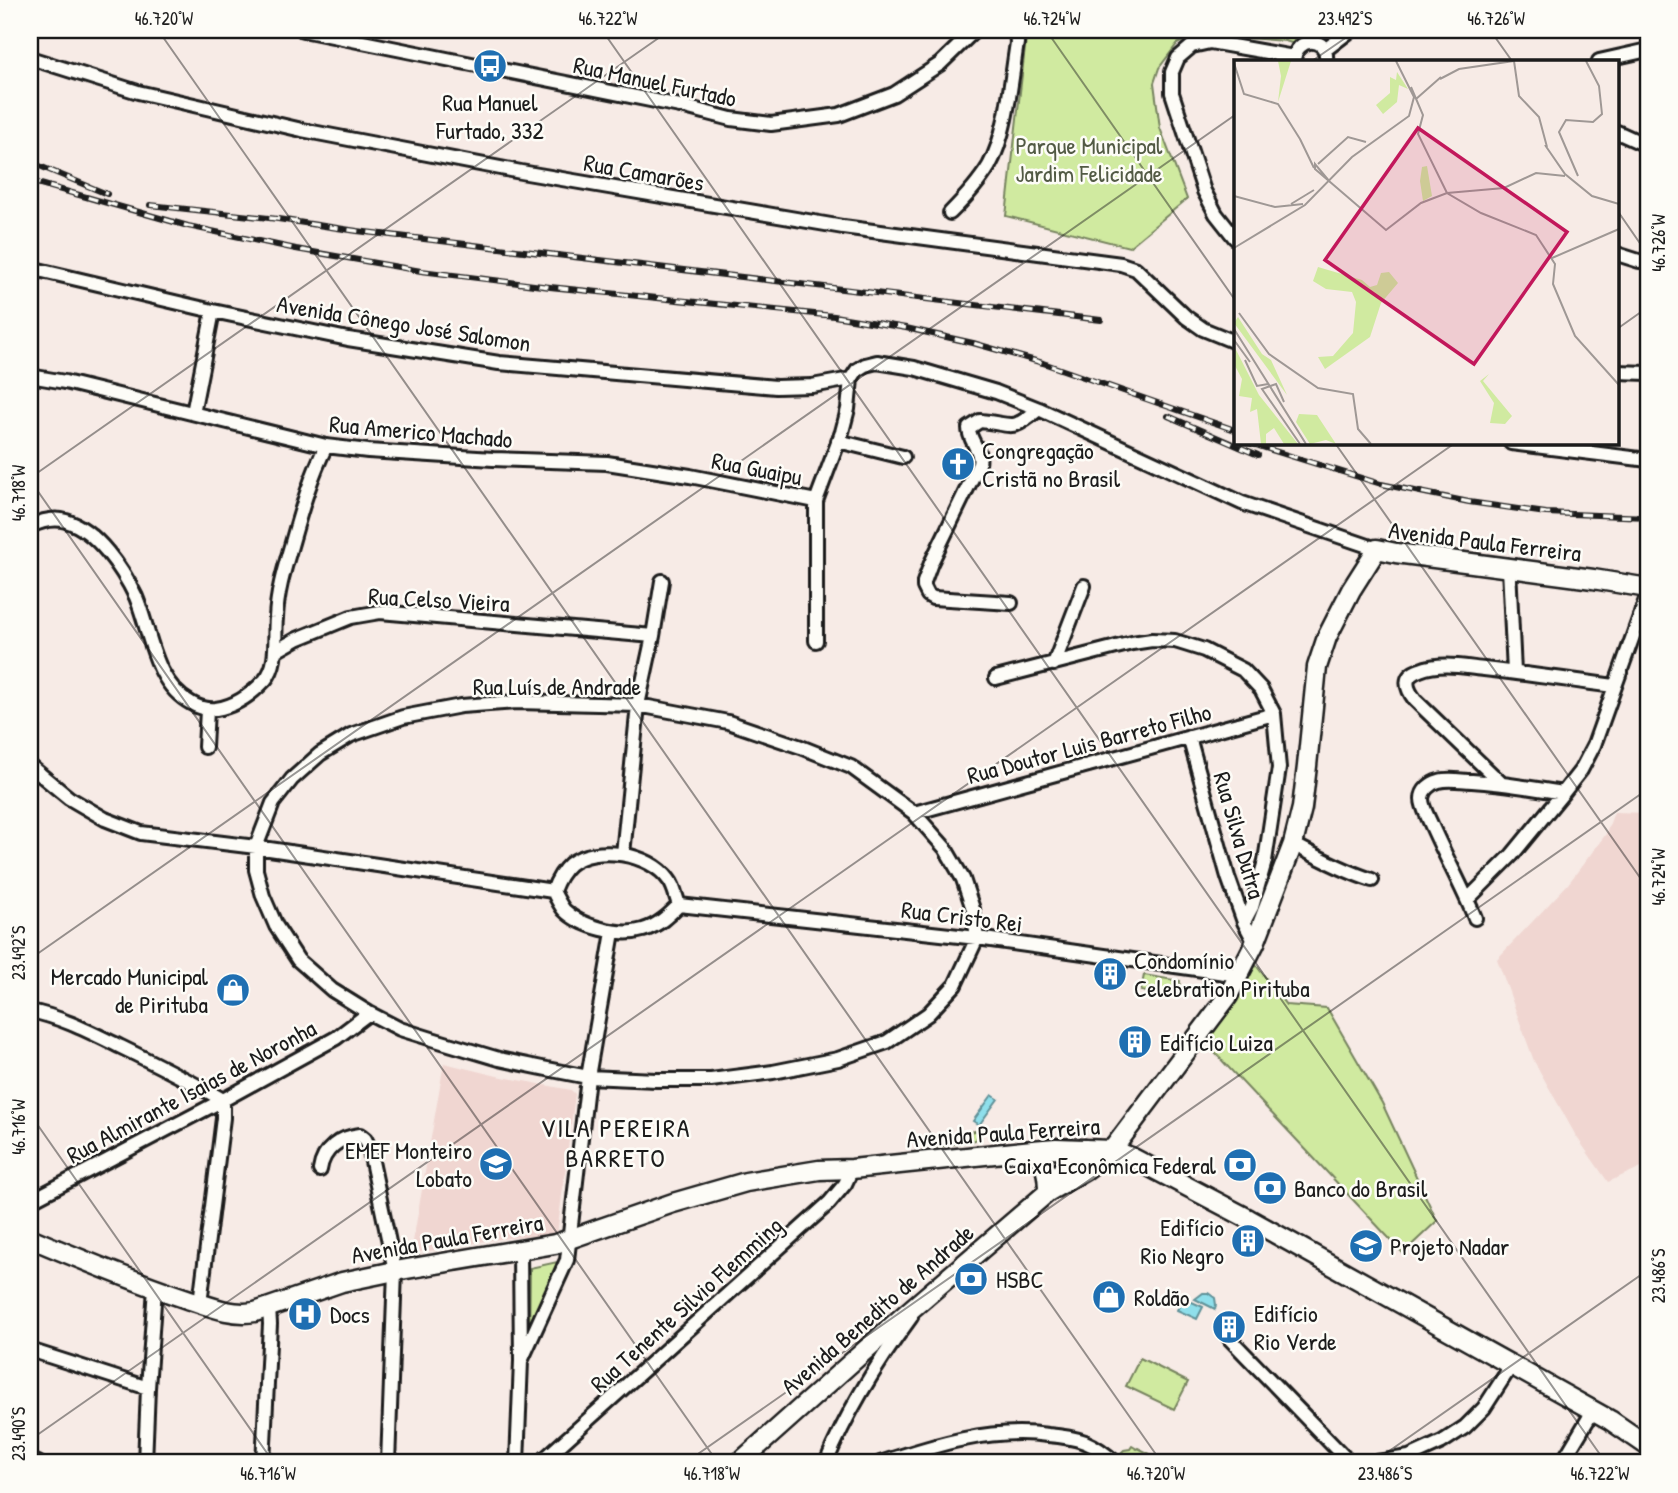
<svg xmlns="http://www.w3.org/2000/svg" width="1678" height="1493" viewBox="0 0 1678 1493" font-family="'Patrick Hand',sans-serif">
<rect width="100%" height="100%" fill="#f7ebe6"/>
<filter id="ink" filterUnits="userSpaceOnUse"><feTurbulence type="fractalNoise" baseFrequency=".0143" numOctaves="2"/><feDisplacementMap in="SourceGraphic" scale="14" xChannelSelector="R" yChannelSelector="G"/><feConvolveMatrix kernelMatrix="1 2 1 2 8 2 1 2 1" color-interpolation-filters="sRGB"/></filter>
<g filter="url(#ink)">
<path fill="#f0d6d1" d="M1614,812L1648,813V1164L1608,1182L1576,1136L1534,1061L1497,959L1568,884L1606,834Z
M444,1063L497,1076L571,1090L575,1094L557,1234L490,1240L445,1249L411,1253Z"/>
<path fill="#d0eaa0" stroke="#76835e" stroke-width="2" d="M1027,30H1292L1295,44L1285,41L1196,34L1177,44L1159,68L1154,83L1160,128L1187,199L1129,247L1006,216Z
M1256,965L1286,1005L1327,1008L1382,1103L1437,1221L1403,1253L1214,1052L1208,1039Z
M1144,975L1180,981L1178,997L1141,991Z
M983,1130L975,1140L938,1147L937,1145L944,1138L945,1135Z
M557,1262L529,1342L530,1268Z
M1140,1358L1188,1382L1174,1409L1126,1386Z
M1132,1446L1137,1449L1138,1448L1166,1462L1165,1463H1133L1121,1453L1124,1450L1130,1449Z"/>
<path fill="#8fdfeb" stroke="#619198" stroke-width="2" d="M992,1095L998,1099L979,1125L973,1121Z
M1203,1293H1208L1215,1298L1216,1305L1215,1309L1195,1299Z
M1183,1298L1203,1307L1197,1319L1177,1310Z"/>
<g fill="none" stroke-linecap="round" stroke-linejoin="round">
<g stroke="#1c1c1c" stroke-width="18">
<path id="street" d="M303,30L685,107L731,119L771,124L839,115L894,94L940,64L975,30
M1325,50L1351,30
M30,58L138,92L302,130L521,172L843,227L1121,264L1136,269L1186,317L1203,329L1235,342
M1294,61C1295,36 1329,35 1326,61
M1599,61L1648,50
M1617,132L1648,146
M950,213C965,198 978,184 989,166C1007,134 1011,80 1017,43L1016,30
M1235,238L1216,214L1204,191L1172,93V72L1178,58L1192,46L1210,42L1294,57
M1617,254L1639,261H1648
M30,268L213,311L348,339L499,363L776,387L812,386L851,379L857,370L865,365L877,362L914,368L996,392L1039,409L1242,503L1377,549
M1617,372L1648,373
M30,376L65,382L326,446L368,451L493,459L607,463L690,476L816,501
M193,413L213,311
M838,441L903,457
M1511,443L1648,460
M30,526C41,521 54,517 66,521C97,530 123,570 136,597C151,633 154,683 191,703C199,708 206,710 216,709C236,706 252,694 265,680C279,664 274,638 276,618C277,593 284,570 291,546C301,511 310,478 326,446
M1509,568L1514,672
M1011,603L933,598L928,595L924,587V582L931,563L979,464C982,449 969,442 969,428L980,421C1014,424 1010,433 1039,409
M816,641V501L842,432L848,409L851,379
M276,651L297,639L351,617L380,612L653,636
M1054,664L1084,586
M996,678L1132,643L1152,640L1175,641L1204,650L1243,670L1261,689L1274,714L1279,768L1265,861L1252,907L1244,922
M517,702L638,705L728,722L801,747L851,767L914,813L945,848L963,879L973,909L977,938L955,985L928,1014L887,1042L838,1059L773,1072L711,1080H656L588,1077L547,1069L499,1059L432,1039L400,1029L369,1013L332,990L298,960L276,926L263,896L256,870V847L273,803L292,779L320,754L351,735L403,717L461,706Z
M1189,737L1228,877L1244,922L1255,943
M205,747L207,710
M30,766L69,798L105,819L141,833L256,847L553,891
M1501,783L1415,700C1406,688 1402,676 1420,670C1440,662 1464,667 1484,669C1528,674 1571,680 1614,686
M914,813L1274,714
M1293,844C1319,858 1344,871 1372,880
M623,854L638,705L653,636L662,581
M553,891C557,880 561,872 570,864C596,844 650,853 669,880C674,886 676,897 679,905
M553,891C556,897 560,905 564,910C581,927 621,937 643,930C658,926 669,915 679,905
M1468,899L1512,855L1563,793L1581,770L1594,745L1648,594
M679,905L977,938L1239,975
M1475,918C1462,886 1445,856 1431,824C1428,817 1422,807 1422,799C1422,790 1431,783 1439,781C1449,778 1462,781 1472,781C1503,783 1533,788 1563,793
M30,1011C62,1017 92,1033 121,1047C156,1064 190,1081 223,1100
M320,1170C323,1149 340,1137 360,1135L365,1139L369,1147L395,1271L388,1463
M30,1201L223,1100L336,1038L369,1013
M200,1303L223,1118V1100
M1230,1339L1350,1463
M30,1350L148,1388
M521,1361L567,1260L588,1077L613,932
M30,1460L38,1463
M145,1463L148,1388L155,1288
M263,1463L270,1324L269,1308
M517,1463L521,1361L520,1250
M540,1463L829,1203L845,1184L852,1169
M826,1463C847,1411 878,1362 911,1317
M880,1463C935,1445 990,1427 1048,1435C1061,1436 1074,1438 1085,1442C1097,1447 1107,1455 1116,1463
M1371,1463L1409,1457L1442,1442L1465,1427L1484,1408L1511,1366
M1562,1463L1593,1411"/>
</g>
<g stroke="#1c1c1c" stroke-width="23">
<path id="secondary" d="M1033,1150C1046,1162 1048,1175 1048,1192
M1050,1188L1066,1165L1085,1149
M30,1238C82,1260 133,1281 187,1299C209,1306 231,1316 255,1312L342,1282L395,1271L555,1244L673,1203L746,1182L819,1170L852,1169L1033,1150L1056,1148L1112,1150L1131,1157L1249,1219L1610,1420L1648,1446
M739,1463L908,1312L1048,1192L1084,1171L1112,1150L1228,996L1255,943L1293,844L1302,808L1307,766L1317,667L1327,637L1351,590L1377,549L1396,553L1593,579L1648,588"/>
</g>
<use href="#street" stroke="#fdfcf7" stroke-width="12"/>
<use href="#secondary" stroke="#fdfcf7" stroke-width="18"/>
<g stroke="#1c1c1c" stroke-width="6">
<path id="rail" d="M30,162L107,194
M30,181L188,226L296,249L421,271L550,287L834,316L906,328L973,343L1043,363L1235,430
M150,205L278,219L357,231L1101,320
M1168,416L1258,455
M1249,443L1381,484L1469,502L1546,513L1648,517"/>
</g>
<use href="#rail" stroke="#fdfcf7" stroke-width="3.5" stroke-dasharray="10" stroke-linecap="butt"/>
</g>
</g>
<path fill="none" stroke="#1c1c1c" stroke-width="2" stroke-opacity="0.45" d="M158,30L1162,1463M602,30L1606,1463M1046,30L1235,300M1490,30L1512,61M1312,61L1357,30M1617,210L1648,255M1617,329L1648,307M1335,443L1648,889M30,478L670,30M30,480L718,1463M30,959L1235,115M30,1114L274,1463M30,1440L1455,443M685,1463L1648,789M1372,1463L1648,1270"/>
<defs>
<g id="bus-disc" transform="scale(1.75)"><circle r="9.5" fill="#1f6fb2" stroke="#fdfcf7"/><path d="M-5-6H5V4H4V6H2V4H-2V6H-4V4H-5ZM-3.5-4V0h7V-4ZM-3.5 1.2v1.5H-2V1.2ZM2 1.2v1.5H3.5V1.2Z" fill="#fff"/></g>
<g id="church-disc" transform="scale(1.75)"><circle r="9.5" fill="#1f6fb2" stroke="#fdfcf7"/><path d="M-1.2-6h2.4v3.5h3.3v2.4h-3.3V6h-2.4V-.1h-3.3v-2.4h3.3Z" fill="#fff"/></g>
<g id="building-disc" transform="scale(1.75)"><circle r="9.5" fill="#1f6fb2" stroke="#fdfcf7"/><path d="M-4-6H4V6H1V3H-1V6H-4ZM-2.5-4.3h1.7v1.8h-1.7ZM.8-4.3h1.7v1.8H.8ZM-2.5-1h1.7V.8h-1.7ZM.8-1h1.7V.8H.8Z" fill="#fff"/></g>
<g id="shop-disc" transform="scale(1.75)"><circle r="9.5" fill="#1f6fb2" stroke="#fdfcf7"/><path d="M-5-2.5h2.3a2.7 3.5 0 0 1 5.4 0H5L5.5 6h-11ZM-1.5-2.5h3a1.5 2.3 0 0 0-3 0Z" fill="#fff"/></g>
<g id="school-disc" transform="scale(1.75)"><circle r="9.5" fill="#1f6fb2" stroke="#fdfcf7"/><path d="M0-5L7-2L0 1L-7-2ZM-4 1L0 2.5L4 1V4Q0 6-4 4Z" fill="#fff"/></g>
<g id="bank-disc" transform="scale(1.75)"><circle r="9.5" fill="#1f6fb2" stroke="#fdfcf7"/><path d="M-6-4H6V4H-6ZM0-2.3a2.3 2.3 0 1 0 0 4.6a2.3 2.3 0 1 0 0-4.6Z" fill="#fff"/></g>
<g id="hospital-disc" transform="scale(1.75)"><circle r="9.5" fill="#1f6fb2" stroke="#fdfcf7"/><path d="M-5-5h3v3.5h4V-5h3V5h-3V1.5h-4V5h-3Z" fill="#fff"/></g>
</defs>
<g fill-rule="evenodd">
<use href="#bus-disc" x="490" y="66"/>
<use href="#church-disc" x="958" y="464"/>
<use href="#building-disc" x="1110" y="974"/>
<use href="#shop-disc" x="233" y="990"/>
<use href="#building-disc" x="1135" y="1042"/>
<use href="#school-disc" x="496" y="1164"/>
<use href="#bank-disc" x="1240" y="1165"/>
<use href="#bank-disc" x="1270" y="1188"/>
<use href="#building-disc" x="1248" y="1241"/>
<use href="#school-disc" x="1366" y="1246"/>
<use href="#bank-disc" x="971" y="1279"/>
<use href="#shop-disc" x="1109" y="1297"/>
<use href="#hospital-disc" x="305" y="1314"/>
<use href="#building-disc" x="1229" y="1327"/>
</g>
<g text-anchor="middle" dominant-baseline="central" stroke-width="5" stroke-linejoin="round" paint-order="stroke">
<g font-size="24" fill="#1c1c1c" stroke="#fdfcf7">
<text transform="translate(655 81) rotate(12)">Rua Manuel Furtado</text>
<text transform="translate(644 172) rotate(10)">Rua Camarões</text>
<text transform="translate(404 323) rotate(9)">Avenida Cônego José Salomon</text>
<text transform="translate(421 431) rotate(5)">Rua Americo Machado</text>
<text transform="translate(757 468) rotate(11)">Rua Guaipu</text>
<text transform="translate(1485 541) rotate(7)">Avenida Paula Ferreira</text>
<text transform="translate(439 599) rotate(3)">Rua Celso Vieira</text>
<text x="557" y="686">Rua Luís de Andrade</text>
<text transform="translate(1089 743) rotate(-15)">Rua Doutor Luis Barreto Filho</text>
<text transform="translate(1240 835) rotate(74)">Rua Silva Dutra</text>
<text transform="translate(962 916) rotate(7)">Rua Cristo Rei</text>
<text transform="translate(191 1091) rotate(-28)">Rua Almirante Isaias de Noronha</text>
<text transform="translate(1003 1132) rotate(-4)">Avenida Paula Ferreira</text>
<text transform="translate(447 1238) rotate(-10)">Avenida Paula Ferreira</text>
<text transform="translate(686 1304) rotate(-42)">Rua Tenente Silvio Flemming</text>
<text transform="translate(877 1309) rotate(-41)">Avenida Benedito de Andrade</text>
</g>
<g font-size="24" fill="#1c1c1c" stroke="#fdfcf7" text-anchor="start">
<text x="490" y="102" text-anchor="middle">Rua Manuel<tspan x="490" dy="28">Furtado, 332</tspan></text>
<text x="982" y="450">Congregação<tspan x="982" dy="28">Cristã no Brasil</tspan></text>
<text x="1134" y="960">Condomínio<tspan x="1134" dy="28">Celebration Pirituba</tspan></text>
<text x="208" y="976" text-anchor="end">Mercado Municipal<tspan x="208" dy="28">de Pirituba</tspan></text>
<text x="1160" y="1042">Edifício Luiza</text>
<text x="472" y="1150" text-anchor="end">EMEF Monteiro<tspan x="472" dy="28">Lobato</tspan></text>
<text x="1216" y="1165" text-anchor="end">Caixa Econômica Federal</text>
<text x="1294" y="1188">Banco do Brasil</text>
<text x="1224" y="1227" text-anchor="end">Edifício<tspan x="1224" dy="28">Rio Negro</tspan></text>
<text x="1390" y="1246">Projeto Nadar</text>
<text x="996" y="1279">HSBC</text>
<text x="1134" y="1297">Roldão</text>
<text x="1254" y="1313">Edifício<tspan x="1254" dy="28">Rio Verde</tspan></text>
<text x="330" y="1314">Docs</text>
</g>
<g font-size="24" fill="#525a44" stroke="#fdfcf7">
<text x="1089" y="145">Parque Municipal<tspan x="1089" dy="28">Jardim Felicidade</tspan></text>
</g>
<g font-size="26" letter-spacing="2" fill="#1c1c1c" stroke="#fdfcf7">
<text x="616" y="1127">VILA PEREIRA<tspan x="616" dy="30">BARRETO</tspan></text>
</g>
</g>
<g transform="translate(1234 60)">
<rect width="385" height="385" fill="#f7ebe6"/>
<path d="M44,1H57L44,42L47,16ZM163,12L174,29L165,25L163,42L149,54L142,45L156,33V17L162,20ZM193,106L198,136L189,141L186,121L188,107ZM84,207L128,220L136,227L143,225L147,213L155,212L164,223L147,243L136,277L91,309L84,297L99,296L119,273L122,242L118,232L92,229L79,221ZM4,257L28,294L37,300L53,335L0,263ZM0,286L25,335L64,384H50L40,368L32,374V384H27L23,349L16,352L18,338L5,336L8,319L0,304ZM255,314L249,321L278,356L271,364L256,363L260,343L246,321ZM65,354L83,355L102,384L92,380L76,384L62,362Z" fill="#d0eaa0"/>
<path fill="none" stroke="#9f9895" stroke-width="2" d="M0,3L10,34L44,44L66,79M206,19L225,9L280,1L285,36L305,57L313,87M177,27L189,55L184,74L213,133L247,153L302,175L321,204L319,224L341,276L385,325M182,39L207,17M66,79L80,108M311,85L331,114L358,136L385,144M84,104L114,77L132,82M344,116L325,72L332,60L359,62L368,54L365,26L352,1M96,122L81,104V109L152,170L187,143L213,133L270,128L302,113L331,116M0,136L41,147L69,144M57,144L80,130M0,188L71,145L118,97L175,56L180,37L162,1M318,198L385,169M5,253L35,294L84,328L119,334L124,369L137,384M0,269L72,384M0,280L16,302M11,300L23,326L34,324M50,342L42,324L28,329L66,384"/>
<path fill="#c2185b" fill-opacity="0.15" stroke="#c2185b" stroke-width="3.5" d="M184,68L333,172L240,304L91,200Z"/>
<rect width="385" height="385" fill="none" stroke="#1c1c1c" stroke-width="3.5"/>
</g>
<rect width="1678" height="1493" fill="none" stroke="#fdfcf7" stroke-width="77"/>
<rect x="38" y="38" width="1602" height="1416" fill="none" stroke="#1c1c1c" stroke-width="2.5"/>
<g font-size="18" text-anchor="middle" fill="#1c1c1c">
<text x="164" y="25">46.720°W</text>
<text x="608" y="25">46.722°W</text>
<text x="1052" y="25">46.724°W</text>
<text x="1345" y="25">23.492°S</text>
<text x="1496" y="25">46.726°W</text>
<text transform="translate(1659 243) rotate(-90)" y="6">46.726°W</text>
<text transform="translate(19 493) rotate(-90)" y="6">46.718°W</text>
<text transform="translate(1659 877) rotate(-90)" y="6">46.724°W</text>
<text transform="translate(19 953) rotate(-90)" y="6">23.492°S</text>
<text transform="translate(19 1127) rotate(-90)" y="6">46.716°W</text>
<text transform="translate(1659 1276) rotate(-90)" y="6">23.486°S</text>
<text transform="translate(19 1434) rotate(-90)" y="6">23.490°S</text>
<text x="268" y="1480">46.716°W</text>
<text x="712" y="1480">46.718°W</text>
<text x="1156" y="1480">46.720°W</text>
<text x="1385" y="1480">23.486°S</text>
<text x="1600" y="1480">46.722°W</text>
</g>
</svg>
